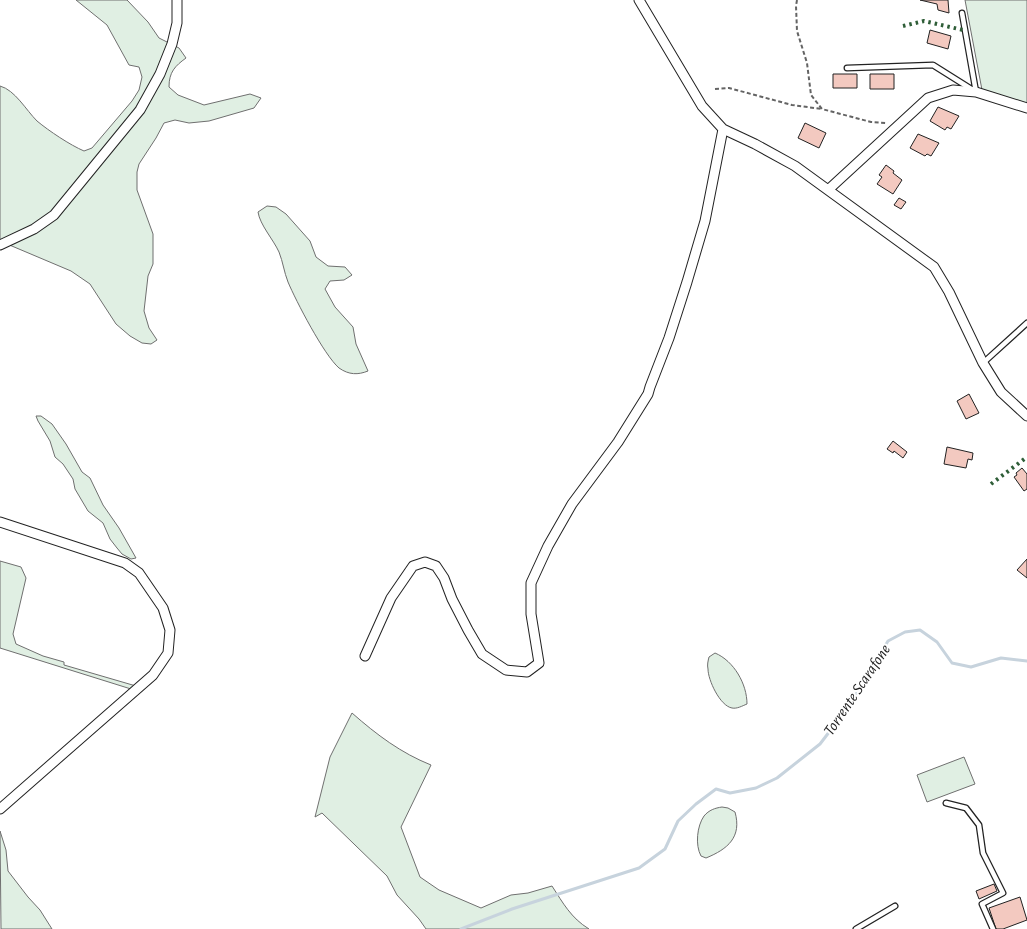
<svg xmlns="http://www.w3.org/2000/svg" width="1027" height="929" viewBox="0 0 1027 929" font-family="'Alegreya Sans',sans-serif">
<rect width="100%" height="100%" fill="#fff"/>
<path fill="#e0efe3" stroke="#6f6f6f" d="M76,0H127L148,22L159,38L179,48L186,58C175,66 169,72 169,87L178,95L204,105L250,94L261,98L254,108L209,121L189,123L175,120L164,123L156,138L139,164L137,172V190L153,234V264L148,276L144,311L149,328L157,340L151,344L142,343L130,336L116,324L90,284L71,271L0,241V86C15,90 26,110 37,121C49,131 70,145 84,151L92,148L132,101L139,90L142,77L139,67L129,65L107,25Z
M965,0H1027V104L982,90Z
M267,206L276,207L286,214L310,241L316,257L328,266L345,267L352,275L344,280L330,281L325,289L335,307L353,327L356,344L368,371C358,375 349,375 339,368C324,355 296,301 288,282C284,272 283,262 279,252C273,239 260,225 258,212Z
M36,416H41L52,424L66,444L82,472L90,478L103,505L119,528L136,558L131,559L122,554L117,548L110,539L103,523L88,511L75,489L73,479L63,464L55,457L50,441L38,421Z
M0,561L21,567L26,578L13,634L16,644L43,656L64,662V665L136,686L131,689L0,648Z
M715,653C734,661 747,684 747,704C742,706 737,709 732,708C720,706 708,680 708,669C707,665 708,661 709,657Z
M352,713C377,735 401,753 431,765L401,827L420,877L439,890L481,908L511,895L528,893L552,886C563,903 571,918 589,929H426L419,919L397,895L387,876L322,813L315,817L330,757Z
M964,757L975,784L927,802L917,775Z
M722,807L728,808L735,812C742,837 728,849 706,858L701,856C695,845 697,826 704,816C709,810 715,808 722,807Z
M0,831L6,850L8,871L28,897L40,910L52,929H1Z"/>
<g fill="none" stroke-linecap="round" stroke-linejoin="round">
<path stroke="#c7d3dd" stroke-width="3" d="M461,929L512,909L639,868L665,849L678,821L696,804L716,789L730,793L756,788L777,778L820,744L849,706L888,641L905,632L920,630L937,642L952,663L971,667L1001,658L1027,661"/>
</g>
<path fill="#f3c9c0" stroke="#222" d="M920,0H948L949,13L938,10L937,4Z
M930,30L951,36L948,49L927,43Z
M833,74H857V88H833Z
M870,74H894V89H870Z
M938,107L959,116L951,129L947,127L945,130L930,121Z
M805,123L826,133L819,148L798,138Z
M918,134L939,143L931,156L927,154L925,156L910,148Z
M886,165L894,171L893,173L902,180L893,194L877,184L882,177L879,175Z
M899,198L906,202L901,209L894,205Z
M969,394L979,413L966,419L957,401Z
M893,441L907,452L903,458L894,451L893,453L887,449Z
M947,447L973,453L972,460L968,459L966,468L944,464Z
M1022,468L1027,474V489L1024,491L1014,477L1017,475L1016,473Z
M1027,559V578L1017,570Z
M994,884L997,891L979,899L976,891Z
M1020,897L1027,920L1003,929H996L989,908Z"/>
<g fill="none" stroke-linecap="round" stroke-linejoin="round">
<g stroke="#222" stroke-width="7">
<path id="service" d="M847,68L933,65L976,92L962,13
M983,363L1027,323
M946,803L966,808L979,825L983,853L1003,893L982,904L993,929
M856,929L895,906"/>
</g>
<g stroke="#222" stroke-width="11">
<path id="minor" d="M639,0L702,106L723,129L755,144L795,166L934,267L949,292L983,363L1001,392L1027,416
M828,190L928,98L953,90L976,92L1027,108
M0,245L34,229L54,215L140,110L160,74L172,44L177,23V0
M0,522L125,563L139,573L163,608L170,630L168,653L153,675L0,809
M365,656L391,598L413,566L425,562L436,566L444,578L452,599L468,630L482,654L506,670L527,672L539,663L531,614V583L548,546L572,504L618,442L648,394L650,387L669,338L687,282L705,221L723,129"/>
</g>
<path stroke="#646464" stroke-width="2" stroke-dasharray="4 2.5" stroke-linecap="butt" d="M797,0L796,6L797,31L807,63L811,95L822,109L871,122L886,123
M715,89L729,88L792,105L822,109"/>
<use href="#service" stroke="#fff" stroke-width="4.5"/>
<use href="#minor" stroke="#fff" stroke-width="9"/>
<path stroke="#2f5e38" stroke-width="4" stroke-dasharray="2.5 4" stroke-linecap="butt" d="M903,26L924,21L963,30
M991,484L1027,457"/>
</g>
<g text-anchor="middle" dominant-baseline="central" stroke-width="4" stroke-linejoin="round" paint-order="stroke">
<g font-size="16" font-style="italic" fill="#222" stroke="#fff">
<text transform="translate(857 690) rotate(-56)">Torrente Scarafone</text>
</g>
</g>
</svg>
